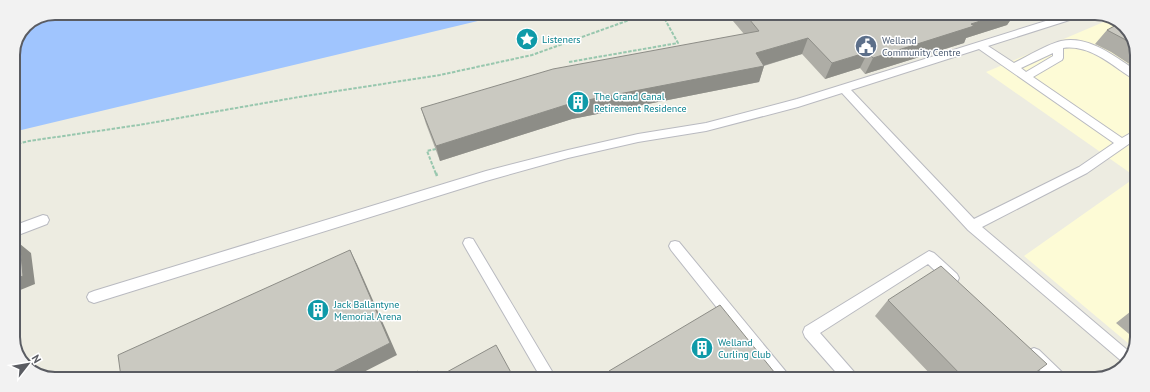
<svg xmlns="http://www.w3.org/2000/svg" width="1150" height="392" viewBox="0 0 1150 392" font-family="'PT Sans',sans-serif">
<rect width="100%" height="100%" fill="#edece1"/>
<path fill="#fdfbd6" d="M1113,18L1128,29L1137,52L1136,177L986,72Z
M1136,177L1135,349L1024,256Z"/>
<path fill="#a0c5fe" d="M55,13L507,14L13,132V53L26,25Z"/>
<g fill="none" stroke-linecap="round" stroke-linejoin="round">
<g stroke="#b9bac0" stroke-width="2">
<path id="lane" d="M1065,15H1081L1079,17L988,46L1014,63C1026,57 1048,44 1061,41C1089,35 1115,57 1137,71V80C1131,78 1126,74 1120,70C1103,58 1085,45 1063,48V58L1062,60L1033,77L1122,138L1136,130V139L1087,173L982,227L1132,354L1125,364L968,230L842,93L798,107L706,131L638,142L568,158L486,181L94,303L89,301L87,297L89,293L94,291L486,171L568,150L638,134L706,123L797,99ZM979,49L1114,143L1079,167L974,219L851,90ZM1053,53V56L1026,72L1021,68Z
M43,215L47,216L49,220L47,224L13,237V226Z
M469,238L473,239L556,378H541L465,247L463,243L465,239Z
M675,241L679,242L787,373L789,378H773L671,250L669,246L671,242Z
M929,251L934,253L957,274L959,278L957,282L952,284L947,282L928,264L820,333L855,373L857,378H841L805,337L803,332L805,327Z
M1034,348L1039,350L1064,374L1066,379H1049L1029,360L1027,355L1029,350Z"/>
</g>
<path stroke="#98c7ae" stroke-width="2" stroke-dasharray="3.5 1.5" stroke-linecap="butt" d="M569,62L678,43L662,14
M13,145L29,141L139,125L299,97L440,75L532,55L646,14
M436,149L427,151L436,174"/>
<path stroke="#98c7ae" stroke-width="2.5" stroke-dasharray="4.5 2" stroke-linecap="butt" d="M436,173L437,176"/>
<use href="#lane" fill="#fff" fill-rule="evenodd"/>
</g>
<path fill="#aeada6" d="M734,14H767L768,16L774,14L1014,15L1007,25L966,38L964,43L865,74L860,68L825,79L802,54L764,66L759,82L572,119L440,161L426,124L421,108L744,34L733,21Z
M1128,29L1137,52V69L1111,52L1095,44L1107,30Z
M888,300L1027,379H935L875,316Z
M1135,308V339L1116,323Z
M609,371L779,378H608Z"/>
<path fill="#8d8d87" d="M999,15H1014L1007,25L966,38L964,43L865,74L873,58L971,24Z
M808,38L802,54L759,67L764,66L759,82L572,119L440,161L436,146L572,103L756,53Z
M868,52L860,68L825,79L832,63Z
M20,244L31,253L35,284L13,293V280Z
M350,250L357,264L397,355L354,377H323Z"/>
<path fill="#cac9c1" stroke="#8d8d87" d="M745,14H767L768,16L774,14L999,15L971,24L974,26L873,58L868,52L832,63L808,38L756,53L764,66L572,103L436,146L421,108L553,69L759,31Z
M1120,23L1128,29L1134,45L1124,39L1107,30Z
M20,244L23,276L13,280V247Z
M350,250L390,343L323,377H121L118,355Z
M941,266L1047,364L1027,379H965L888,300Z
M720,305L779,378H613L609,371Z
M496,345L514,378H436Z
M418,371L421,378H406Z
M529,376L531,378H525Z"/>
<defs>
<g id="sight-disc" transform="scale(1.15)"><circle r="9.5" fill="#0f9aa8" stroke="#fff"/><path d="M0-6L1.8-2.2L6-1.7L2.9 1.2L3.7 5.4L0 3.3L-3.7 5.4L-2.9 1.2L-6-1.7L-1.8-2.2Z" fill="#fff"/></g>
<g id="civic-disc" transform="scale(1.15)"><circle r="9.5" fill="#5c6f8a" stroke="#fff"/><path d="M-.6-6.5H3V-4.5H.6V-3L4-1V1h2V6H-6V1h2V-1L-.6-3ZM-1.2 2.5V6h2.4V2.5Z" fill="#fff"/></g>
<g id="building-disc" transform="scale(1.15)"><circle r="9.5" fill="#0f9aa8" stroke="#fff"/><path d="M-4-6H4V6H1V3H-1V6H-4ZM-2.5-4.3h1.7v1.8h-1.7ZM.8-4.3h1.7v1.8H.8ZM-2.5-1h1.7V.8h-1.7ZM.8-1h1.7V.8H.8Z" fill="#fff"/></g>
</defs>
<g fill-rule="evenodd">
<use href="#sight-disc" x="527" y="39"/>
<use href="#civic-disc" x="866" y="46"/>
<use href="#building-disc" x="578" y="102"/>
<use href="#building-disc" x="318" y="310"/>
<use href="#building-disc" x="702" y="348"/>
</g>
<g text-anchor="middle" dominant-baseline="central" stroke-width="3" stroke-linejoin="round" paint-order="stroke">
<g font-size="10" fill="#0d838f" stroke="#fff" text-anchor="start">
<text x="542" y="39">Listeners</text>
<text x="594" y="96">The Grand Canal<tspan x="594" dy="12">Retirement Residence</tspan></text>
<text x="334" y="304">Jack Ballantyne<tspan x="334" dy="12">Memorial Arena</tspan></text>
<text x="718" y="342">Welland<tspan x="718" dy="12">Curling Club</tspan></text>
</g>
<g font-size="10" fill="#4e5e75" stroke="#fff" text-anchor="start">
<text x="882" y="40">Welland<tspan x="882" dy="12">Community Centre</tspan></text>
</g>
</g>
<path d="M0 0H1150V392H0ZM55 20H1095A35 35 0 0 1 1130 55V337A35 35 0 0 1 1095 372H55A35 35 0 0 1 20 337V55A35 35 0 0 1 55 20Z" fill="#f2f2f2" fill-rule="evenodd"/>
<path fill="none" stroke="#5a5c62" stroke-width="2" d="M55 20H1095A35 35 0 0 1 1130 55V337A35 35 0 0 1 1095 372H55A35 35 0 0 1 20 337V55A35 35 0 0 1 55 20Z"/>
<g transform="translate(28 364) rotate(59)" stroke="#ffffff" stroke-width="3" paint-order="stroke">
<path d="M0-3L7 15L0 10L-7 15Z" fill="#5a5c62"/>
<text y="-6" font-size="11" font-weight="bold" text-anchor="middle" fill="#5a5c62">N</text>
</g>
</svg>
